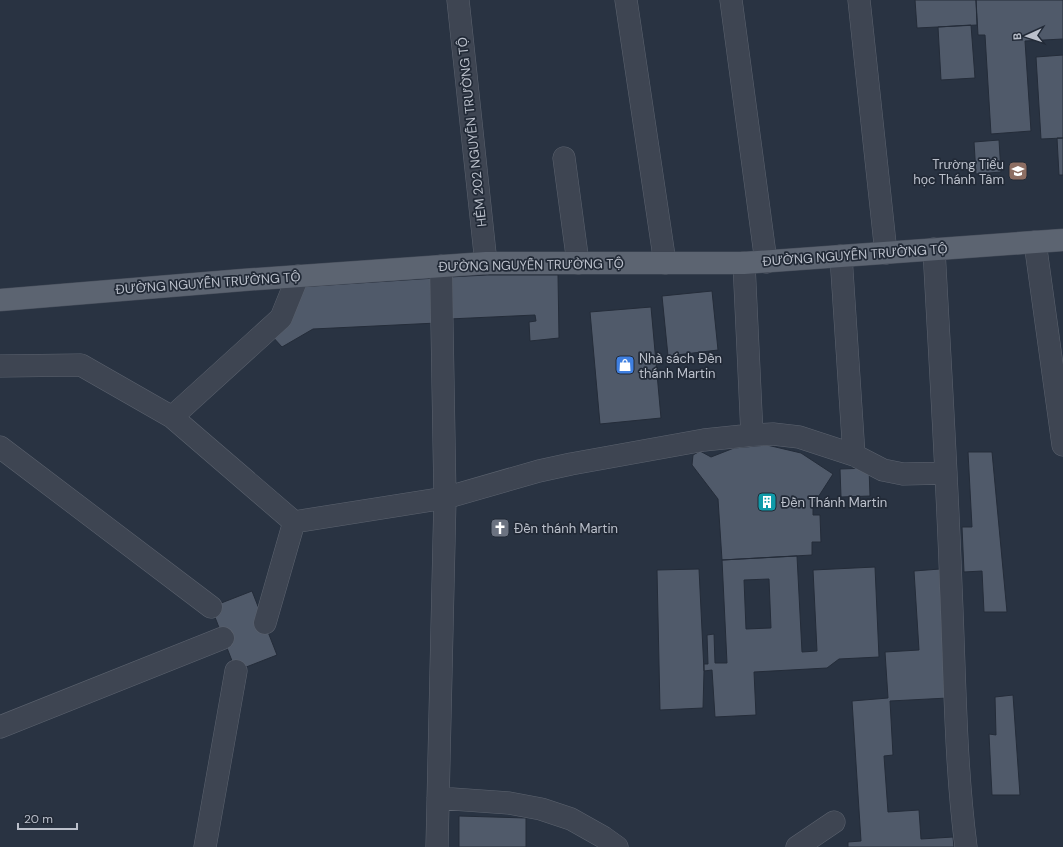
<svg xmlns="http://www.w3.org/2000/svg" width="1063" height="847" viewBox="0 0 1063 847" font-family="'DM Sans',sans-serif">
<rect width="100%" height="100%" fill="#293342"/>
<path fill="#505a6a" stroke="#242c39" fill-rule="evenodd" d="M915,0H976L977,25L917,28Z
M976,0H1063V39L1025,41L1031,131L991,134L985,35H978Z
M971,25L975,78L941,80L938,27Z
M1063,55V138L1041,139L1036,57Z
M1057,138H1063V175H1059Z
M999,140L1001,172L976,174L974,142Z
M487,275H558L559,338L530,341L529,322L536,321L535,315L449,319V277Z
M436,278L437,323L313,329L282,347L271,335L297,287Z
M712,291L718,350L668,356L662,296Z
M651,307L661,418L600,424L590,312Z
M767,445L801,453L833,474L813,505V515H820L821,542H812V555L722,560L718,499L692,465L693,455L700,451L711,457L734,448Z
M968,452H992L1007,612H984L982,571L964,572L962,527H972Z
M869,468L870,496L841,497L840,469Z
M797,556L802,652L817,651L813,570L875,567L879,657L839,659L827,668L754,672L756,715L715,717L712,670L704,671V664H708L707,635L714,634L715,663H727L722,560ZM769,579L771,628L746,629L744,580Z
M699,569L704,671L703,708L660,710L657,570Z
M940,569L948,698L890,701L893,755L884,756L888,812L919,810L921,839L953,837L954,847H848V842L861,841L852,701L888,698L885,652L919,650L914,571Z
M252,591L277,655L236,671L211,607Z
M1013,695L1020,795H992L989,734L996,735L995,697Z
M459,816L526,818V847H459Z"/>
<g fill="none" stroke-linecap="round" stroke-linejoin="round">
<g stroke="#5c636f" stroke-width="23">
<path id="minor" d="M458,0L486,263
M626,0L665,263
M731,0L766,262
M859,0L886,253
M564,158L578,263
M1035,242L1063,445
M934,249C940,362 947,475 951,587C955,674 955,761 966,847
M841,256L854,455
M744,263L752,435
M0,366L81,365L172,417L294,522L445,498L539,471L571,464L704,440L752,435L773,434L799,437L854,455L883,470L903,474L946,473
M172,417L281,318L298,276
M0,447L211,607
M265,623L294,522
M0,727L223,638
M438,798L509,803L541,809L571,819L603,837L617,847
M205,847L236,671
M437,847L445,498L441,266
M797,847L834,822"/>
</g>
<g stroke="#474e5b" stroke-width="23">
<path id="major" d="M0,300L243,280L486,263H744L1063,240"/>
</g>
<use href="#minor" stroke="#3e4552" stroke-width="22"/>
<use href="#major" stroke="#5c6471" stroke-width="22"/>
</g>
<defs>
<g id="school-square" transform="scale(1)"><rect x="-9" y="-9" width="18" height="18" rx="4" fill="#8d6e63" stroke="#222a37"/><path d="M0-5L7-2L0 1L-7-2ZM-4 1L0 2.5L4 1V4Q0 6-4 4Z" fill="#fff"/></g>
<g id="shop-square" transform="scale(1)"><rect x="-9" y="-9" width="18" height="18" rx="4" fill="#3f7fe0" stroke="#222a37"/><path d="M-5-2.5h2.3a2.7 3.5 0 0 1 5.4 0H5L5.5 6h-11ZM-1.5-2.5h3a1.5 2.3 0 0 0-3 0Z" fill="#fff"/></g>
<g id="building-square" transform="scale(1)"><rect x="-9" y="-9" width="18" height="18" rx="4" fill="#0f9aa8" stroke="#222a37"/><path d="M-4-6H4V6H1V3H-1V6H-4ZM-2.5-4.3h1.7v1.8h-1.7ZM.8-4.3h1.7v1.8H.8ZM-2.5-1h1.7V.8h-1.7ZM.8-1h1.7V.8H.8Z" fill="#fff"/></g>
<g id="church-square" transform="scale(1)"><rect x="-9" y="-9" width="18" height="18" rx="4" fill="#6b7280" stroke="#222a37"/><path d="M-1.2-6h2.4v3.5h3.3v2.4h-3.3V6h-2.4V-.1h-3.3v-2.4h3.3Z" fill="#fff"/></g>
</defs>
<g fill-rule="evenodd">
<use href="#school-square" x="1018" y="171"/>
<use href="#shop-square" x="625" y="365"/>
<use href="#building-square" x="767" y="502"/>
<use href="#church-square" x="500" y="528"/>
</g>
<g text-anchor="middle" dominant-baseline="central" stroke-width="3.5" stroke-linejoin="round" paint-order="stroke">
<g font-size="13" fill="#bbc0cb" stroke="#222a37">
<text transform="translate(472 132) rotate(-96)">HẺM 202 NGUYỄN TRƯỜNG TỘ</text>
<text transform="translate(855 255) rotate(-4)">ĐƯỜNG NGUYỄN TRƯỜNG TỘ</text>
<text transform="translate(531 265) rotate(-1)">ĐƯỜNG NGUYỄN TRƯỜNG TỘ</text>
<text transform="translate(208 283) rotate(-4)">ĐƯỜNG NGUYỄN TRƯỜNG TỘ</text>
</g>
<g font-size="13" fill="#bbc0cb" stroke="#222a37" text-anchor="start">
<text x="1004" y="164" text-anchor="end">Trường Tiểu<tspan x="1004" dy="15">học Thánh Tâm</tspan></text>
<text x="639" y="358">Nhà sách Đền<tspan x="639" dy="15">thánh Martin</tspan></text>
<text x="781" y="502">Đền Thánh Martin</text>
<text x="514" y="528">Đền thánh Martin</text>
</g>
</g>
<g transform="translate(1027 36) rotate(267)" stroke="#222a37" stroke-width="3" paint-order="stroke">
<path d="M0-3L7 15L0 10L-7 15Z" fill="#bbc0cb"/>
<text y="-6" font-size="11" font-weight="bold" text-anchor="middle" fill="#bbc0cb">B</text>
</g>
<path d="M18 823v6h59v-6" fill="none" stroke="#bbc0cb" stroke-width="2"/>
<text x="24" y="823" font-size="12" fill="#bbc0cb" stroke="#222a37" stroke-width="3" paint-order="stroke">20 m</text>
</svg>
